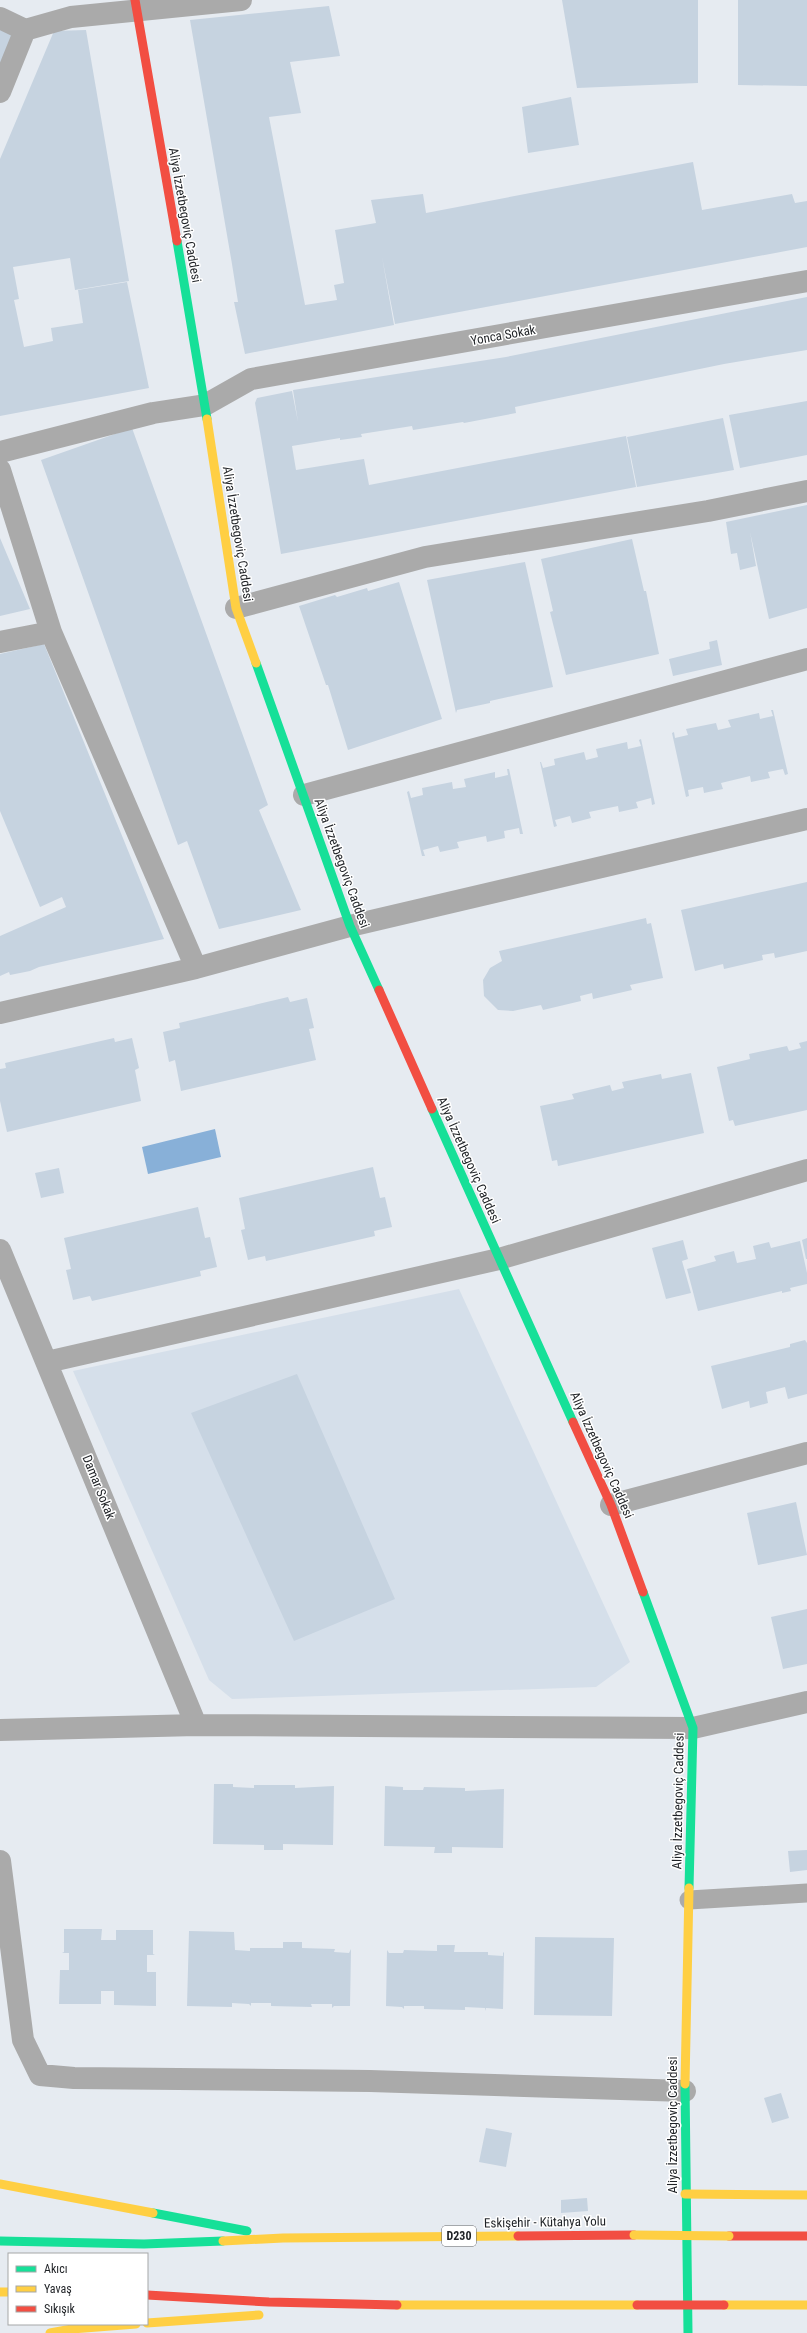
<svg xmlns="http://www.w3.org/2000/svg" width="807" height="2333" viewBox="0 0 807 2333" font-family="'Roboto Condensed',sans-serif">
<rect width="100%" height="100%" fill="#e6ebf1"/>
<path fill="#d5dfea" d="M459,1289L630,1662L596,1687L232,1699L209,1680L73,1371Z"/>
<path fill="#88b0d8" d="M215,1129L221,1157L148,1174L142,1147Z"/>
<path fill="#c6d3e0" d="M562,0H698V83L577,88Z
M738,0H807V86L738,85Z
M329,6L340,56L290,62L301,113L269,117L305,305L337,300L334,285L344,283L335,230L376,223L371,200L423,194L426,213L693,162L702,210L792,194L795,203L807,201V247L395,324L382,257L394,325L245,354L234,302H238L232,264L190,20Z
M0,27L14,33L0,66Z
M86,30L129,281L75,290L70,258L13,267L19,299L14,300L24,347L53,341L51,328L83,323L78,290L127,282L149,388L0,416V159L54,31Z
M571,97L579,145L528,153L522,107Z
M807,297V350L724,364L515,407L514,401L516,413L464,423L463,422L413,430L412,426L361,434L362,437L340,440V438L292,446L296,470L364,459L369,485L626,436L636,487L281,554L255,403L257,398L292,391L298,422L293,390L506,357Z
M807,401V455L740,468L729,415Z
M723,418L734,470L637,487L627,437Z
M132,428L268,805L259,810L301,910L219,929L187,841L178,845L41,460Z
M807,505V608L769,619L750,532L756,566L740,570L737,553L731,554L726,522Z
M0,538L30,609L0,616Z
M632,539L644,591H646L659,654L566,675L550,612L553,611L541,559Z
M525,562L553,687L490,701V703L457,710L456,713L427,580Z
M399,582L442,719L348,750L328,685H326L299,606L335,595L337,597L367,588L368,591Z
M717,640L722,665L673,676L669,659L710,649L709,642Z
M44,644L164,939L39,967L30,971L10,975L9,972L0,976V936L66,907L62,897L40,907L0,811V654Z
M771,710H773L788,774L785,775L783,769L768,772L770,778L751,782L750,776L721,783L723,789L704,793L703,787L688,790L689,796L686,797L672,733L674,732L675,738L688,735L686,729L716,723L718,730L731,727L728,720L759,713L760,719L773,716Z
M641,739L655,804L652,805L651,798L636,802L638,808L619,812L618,806L589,812L591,818L572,823L570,816L555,820L557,826L554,827L540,762H541L543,768L555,765L554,759L584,752L586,760L598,757L596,749L627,742L628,749L641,746L639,740Z
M507,769H509L523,834H520L519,828L504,831L505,838L487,842L486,836L457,842L459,848L440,852L438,846L423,850L425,856H422L407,792L409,791L411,798L423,795L422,788L452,782L453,789L466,787L464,779L495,772V778L508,775Z
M807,882V951L775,958L774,953L762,955L763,960L724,969L723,964L695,971L681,910Z
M646,918L647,924L651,923L663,978L630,985L632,990L593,999L592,993L580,996L581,1001L543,1010L541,1005L513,1011L498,1010L484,996L483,980L490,968L502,961L499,951Z
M288,997L290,1002L307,998L314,1028L309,1029L316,1060L181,1091L175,1060L169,1062L163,1032L180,1028L179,1023Z
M114,1038L115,1042L132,1038L139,1068L135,1070L141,1101L7,1132L0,1101V1069L6,1068L5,1063Z
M807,1041V1110L735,1126L733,1120L729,1121L717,1067L750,1059L749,1054L787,1046L789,1051L801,1048L799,1043Z
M691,1073L704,1133L558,1166L557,1160L552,1161L540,1106L574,1099L572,1094L610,1085L612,1091L624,1088L622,1082L661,1074L662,1079Z
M373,1167L380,1198L385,1197L392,1227L374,1231L375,1236L266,1261L265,1256L248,1260L241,1230L245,1229L239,1198Z
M59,1168L64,1193L41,1198L35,1173Z
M198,1207L205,1238L210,1237L217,1267L200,1271L201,1276L92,1301L90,1296L73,1300L66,1270L71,1269L64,1238Z
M807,1238V1259H806L802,1240Z
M683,1240L688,1259L682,1261L691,1293L666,1299L652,1248Z
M800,1241L807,1273V1284L790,1288L791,1291L782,1293V1291L698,1311L687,1269L716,1261L714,1256L734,1251L737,1263L756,1259L753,1246L769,1242L771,1248Z
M805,1340L807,1343V1394L788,1399L785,1387L766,1392L768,1403L750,1408L749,1401L722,1409L711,1366L790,1347V1344Z
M297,1374L395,1599L294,1641L191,1413Z
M796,1502L807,1555L758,1565L747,1513Z
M807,1609V1664L783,1669L771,1617Z
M214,1784H233V1787L254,1788V1785H295V1788L334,1786L333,1845L283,1844V1850H264V1845L213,1844Z
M385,1786L403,1787V1790H423L424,1787L465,1788V1791L504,1789L503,1848L452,1847V1853H434L435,1847L384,1846Z
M807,1850V1870L790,1872L788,1851Z
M64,1929H102L101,1940H116V1930H153V1954L155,1955H147V1972H156V2006L114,2005V1991H101V2004H59L60,1970H69V1953H62L64,1952Z
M189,1931L234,1932L235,1950L250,1951V1948H283V1942H302V1948L335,1949L334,1952L349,1953L351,1949L350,2006H334L332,2008V2004H311L312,2007L271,2006V2003H251V2006L249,2004L232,2003V2007L187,2006Z
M535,1937L614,1938L612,2016L534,2015Z
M437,1945H455L454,1952H488V1955L503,1956V1952L504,1953L503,2009L486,2008L485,2011V2008L465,2007V2010L424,2009V2006H404V2009L402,2007L386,2006L387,1950L389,1953H403L404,1950L437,1951Z
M781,2093L789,2118L772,2123L764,2098Z
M486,2128L512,2133L506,2167L479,2162Z
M587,2198L588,2211L561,2213V2200Z"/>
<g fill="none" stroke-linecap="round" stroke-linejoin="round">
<path stroke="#aaa" stroke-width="19" d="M689,1900L807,1893"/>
<path stroke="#aaa" stroke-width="22" d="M0,18L25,30L71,17L241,0
M0,92L25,30
M0,452L153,413L205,405L251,379L807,281
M0,470L51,632L196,968
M236,608L425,557L708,511L807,491
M0,642L51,632
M304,795L807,659
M0,1013L196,968L350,926L807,819
M0,1250L196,1725
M47,1362L499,1259L807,1170
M611,1505L807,1453
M0,1730L196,1725L693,1728L807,1702
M0,1861L23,2040L40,2075L74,2078L370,2081L685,2091"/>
<path stroke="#16e098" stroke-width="9" d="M177,241L207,419
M256,663L350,926L379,990
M432,1109L573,1422
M643,1592L693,1728L689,1888
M685,2084L688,2333
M153,2213L247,2231
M0,2241L144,2244L223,2241"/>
<path stroke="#ffcf43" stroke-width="9" d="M207,419L236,608L256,663
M685,2084L689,1888
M0,2184L153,2213
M685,2194L807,2195
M223,2241L283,2238L518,2236
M0,2292H9
M397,2305H637
M724,2305H807
M147,2323L259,2315
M50,2333L72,2329L136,2324"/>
<path stroke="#f24e42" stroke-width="9" d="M135,0L177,241
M379,990L432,1109
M573,1422L611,1505L643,1592
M518,2236L634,2235
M729,2236H807
M147,2295L269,2302L397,2305"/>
<path stroke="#ffcf43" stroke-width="9" d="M634,2235L729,2236"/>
<path stroke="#f24e42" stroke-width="9" d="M637,2305H724"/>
</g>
<g text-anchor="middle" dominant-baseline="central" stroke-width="3" stroke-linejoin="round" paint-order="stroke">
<rect fill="#fff" stroke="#626467" stroke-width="1" x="442" y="2226" width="34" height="20" rx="3"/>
<g font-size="12" font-weight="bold" fill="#1f2226">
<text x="459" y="2236">D230</text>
</g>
<g font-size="13" fill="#1f2226" stroke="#fff">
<text transform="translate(185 215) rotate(80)">Aliya İzzetbegoviç Caddesi</text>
<text transform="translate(503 335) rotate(-10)">Yonca Sokak</text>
<text transform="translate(238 534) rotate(81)">Aliya İzzetbegoviç Caddesi</text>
<text transform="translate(342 863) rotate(70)">Aliya İzzetbegoviç Caddesi</text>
<text transform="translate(469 1160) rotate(66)">Aliya İzzetbegoviç Caddesi</text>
<text transform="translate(602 1455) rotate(66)">Aliya İzzetbegoviç Caddesi</text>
<text transform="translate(99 1487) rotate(68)">Damar Sokak</text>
<text transform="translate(678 1801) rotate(-89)">Aliya İzzetbegoviç Caddesi</text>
<text transform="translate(672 2125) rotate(-90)">Aliya İzzetbegoviç Caddesi</text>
<text transform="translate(545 2222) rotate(-1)">Eskişehir - Kütahya Yolu</text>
</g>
</g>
<rect x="8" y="2253" width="140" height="72" fill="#ffffff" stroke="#a5a7a8"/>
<rect x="16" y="2266" width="20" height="6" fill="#16e098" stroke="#a5a7a8"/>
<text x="44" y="2273" font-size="12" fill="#1f2226">Akıcı</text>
<rect x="16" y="2286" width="20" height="6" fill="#ffcf43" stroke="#a5a7a8"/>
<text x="44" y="2293" font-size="12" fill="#1f2226">Yavaş</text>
<rect x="16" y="2306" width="20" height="6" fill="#f24e42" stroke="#a5a7a8"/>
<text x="44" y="2313" font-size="12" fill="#1f2226">Sıkışık</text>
</svg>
